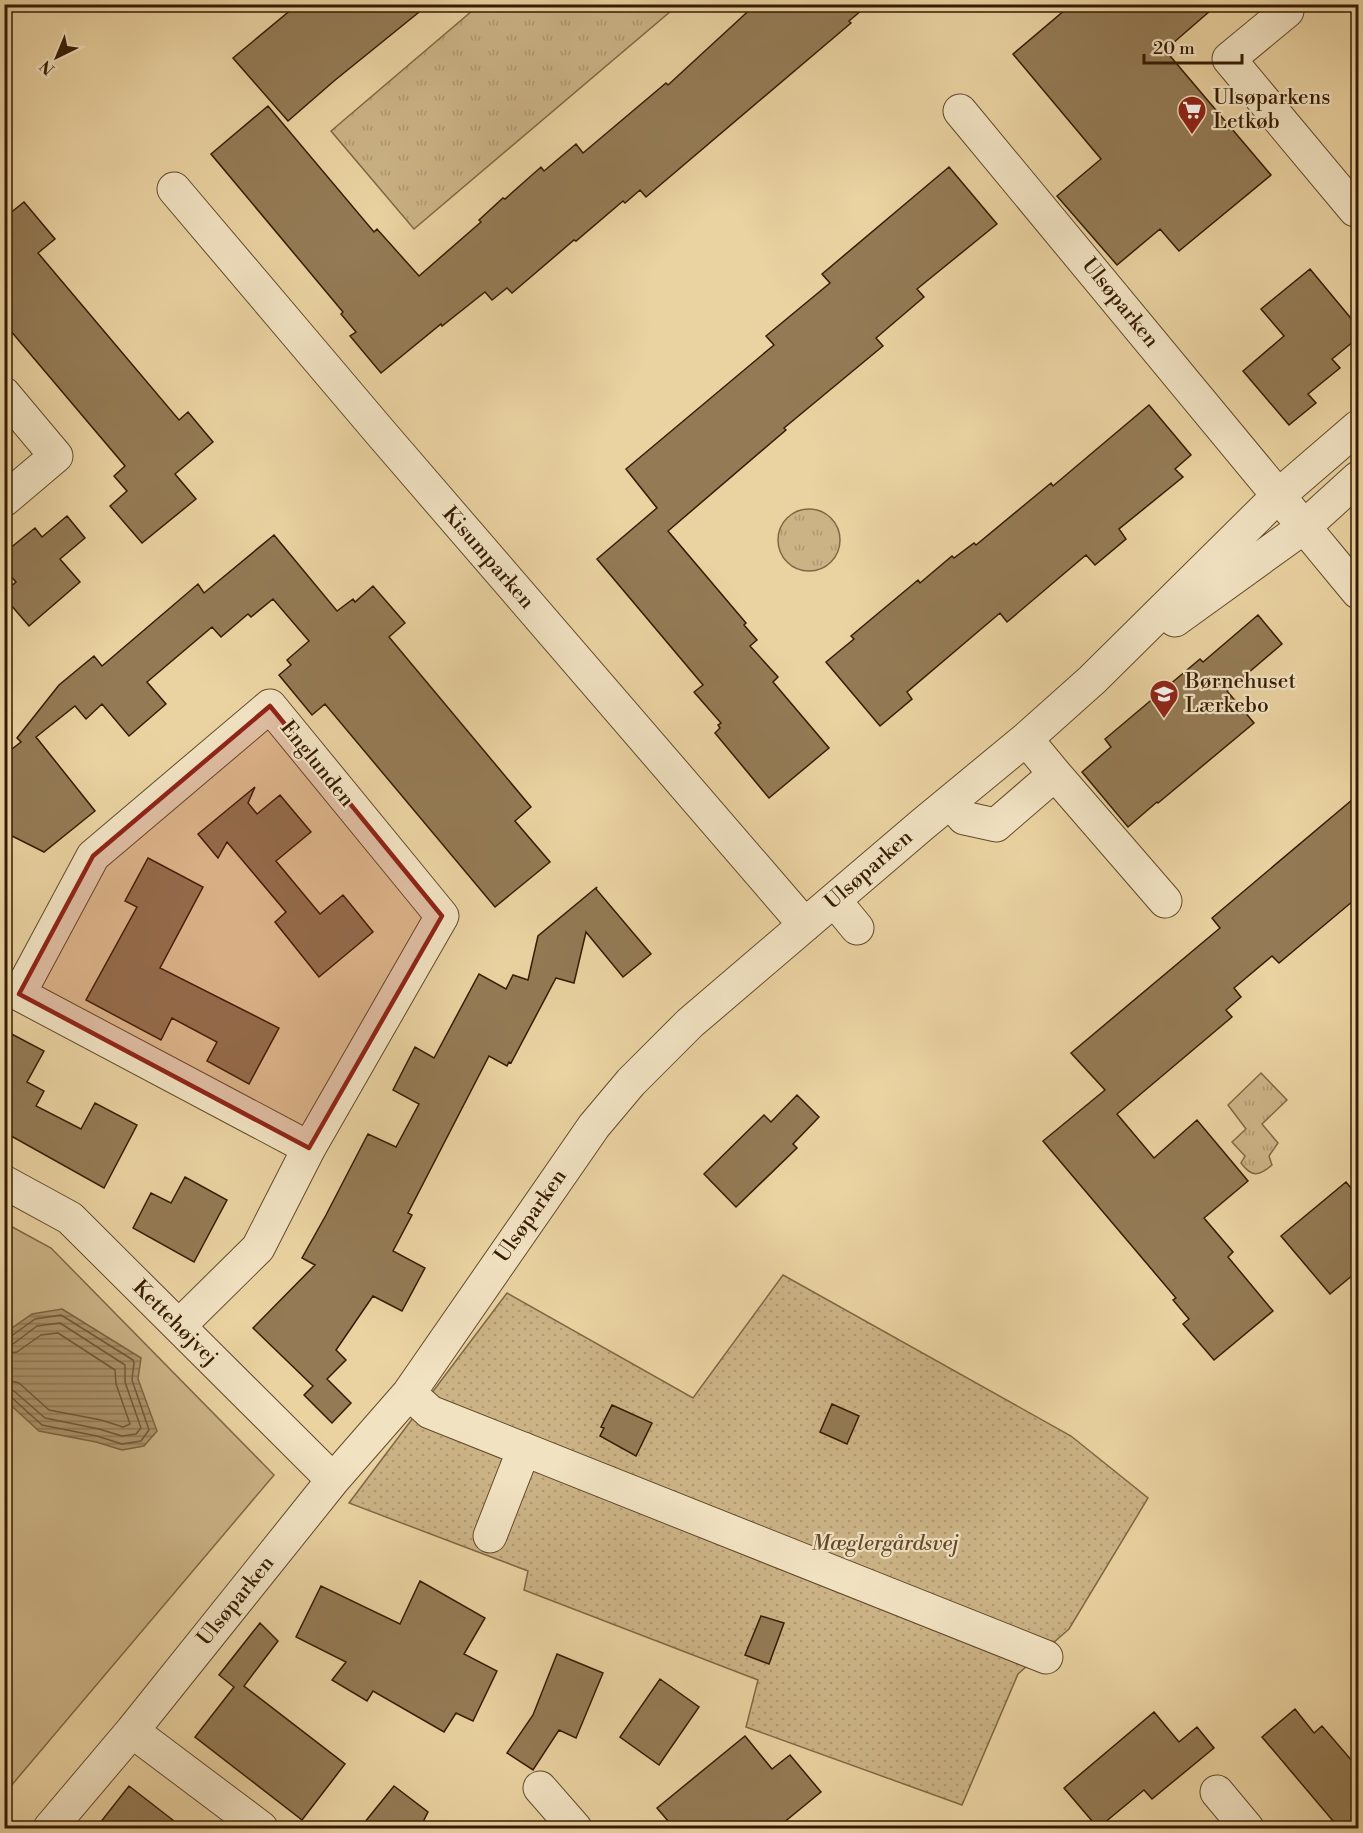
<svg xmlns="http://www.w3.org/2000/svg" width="1363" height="1833" viewBox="0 0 1363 1833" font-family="'Libre Bodoni',serif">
<defs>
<pattern id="park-tufts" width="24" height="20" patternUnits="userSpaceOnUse" patternTransform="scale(1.5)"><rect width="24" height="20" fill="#cbb386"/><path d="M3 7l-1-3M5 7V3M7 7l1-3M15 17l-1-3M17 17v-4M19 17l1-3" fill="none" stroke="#af9972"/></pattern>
<pattern id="garden-dots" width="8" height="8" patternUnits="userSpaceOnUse" patternTransform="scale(1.5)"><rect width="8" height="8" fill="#cbb386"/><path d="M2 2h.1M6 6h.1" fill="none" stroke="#af9972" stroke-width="1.8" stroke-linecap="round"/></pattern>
<pattern id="water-rules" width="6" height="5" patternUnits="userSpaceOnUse" patternTransform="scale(1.5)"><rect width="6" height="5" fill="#ad946b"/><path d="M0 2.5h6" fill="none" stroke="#8e7856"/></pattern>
</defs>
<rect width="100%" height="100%" fill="#ead2a1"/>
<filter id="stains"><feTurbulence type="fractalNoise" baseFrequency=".00333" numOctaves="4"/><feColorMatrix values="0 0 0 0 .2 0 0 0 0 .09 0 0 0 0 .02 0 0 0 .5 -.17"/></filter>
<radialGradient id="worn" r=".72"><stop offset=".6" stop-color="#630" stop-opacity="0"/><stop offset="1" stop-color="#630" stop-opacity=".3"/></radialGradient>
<path fill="#cbb386" stroke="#806844" stroke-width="1.5" d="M5,1223L51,1248L274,1475L5,1793Z"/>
<path fill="url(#park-tufts)" stroke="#806844" stroke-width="1.5" d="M479,5H678L414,229L331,131Z
M778 540a31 31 0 1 1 62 0a31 31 0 1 1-62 0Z
M1261,1073L1287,1100L1262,1124L1278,1143L1269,1156L1272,1165C1259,1176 1252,1178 1241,1163L1245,1156L1232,1142L1246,1129L1228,1105Z"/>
<path fill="url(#garden-dots)" stroke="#806844" stroke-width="1.5" d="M783,1275L1071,1436L1148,1498L1069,1629L1018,1674L962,1805L746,1727L758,1680L524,1590L528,1571L349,1503L507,1293L693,1398Z"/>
<path fill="url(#water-rules)" stroke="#7d6441" stroke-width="1.5" d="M62,1309L141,1358L138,1379L157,1431L144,1446L122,1450L96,1442L39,1431L5,1400V1333L32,1314Z"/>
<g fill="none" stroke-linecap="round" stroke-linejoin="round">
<path stroke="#725836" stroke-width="1.5" d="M4,1338L10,1337L35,1319L61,1315L133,1360L134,1363L132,1380L149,1430L141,1441L122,1444L97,1436L42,1425L11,1397L4,1396
M4,1345L13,1344L37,1326L60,1323L125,1365V1382L141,1428L136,1434L122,1436L99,1429L45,1418L14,1391L4,1388
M4,1354L17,1352L41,1335L58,1333L115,1370L116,1384L130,1424L123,1427L101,1420L49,1410L19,1383L4,1379"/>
</g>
<path fill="#947b55" stroke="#361c02" stroke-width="1.5" d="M298,4H429L334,81L288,121L233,58Z
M756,4H869L849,21L851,23L646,197L640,190L625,203L623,201L576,241L574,240L512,293L507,288L492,300L485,292L442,326L441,324L381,373L350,336L356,332L341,314L343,312L211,154L268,106L374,232L377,229L419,276L481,222L479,220L503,198L505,199L541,167L544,171L576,144L583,153L666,83L668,85Z
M1072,4H1218L1165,50L1271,175L1179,251L1160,229L1117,265L1057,196L1101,159L1013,54Z
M949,167L997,224L917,289L924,297L876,338L883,346L784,428L786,430L668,531L746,623L744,625L757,640L750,646L778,677L773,682L829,748L769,798L715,733L720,728L718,725L721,723L694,692L703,685L597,559L657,508L626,469L774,345L766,336L830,283L822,274Z
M24,202L55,239L38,253L179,420L188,412L213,442L175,474L196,499L142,543L110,506L127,491L114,476L125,466L4,323V218Z
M1310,269L1359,328V337L1332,359L1340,368L1308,394L1316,403L1289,425L1243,371L1284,336L1261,309Z
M1149,405L1191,455L1175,469L1183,477L1119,529L1126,539L1095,565L1086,555L1007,622L1000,613L907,692L912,699L880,726L826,662L854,639L851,636L918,580L920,583L952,556L954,558L974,543L976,545L1051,483L1053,486Z
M67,516L85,538L60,559L80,582L29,626L4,597V592L16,582L4,569V553L35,528L42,537Z
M274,535L337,611L353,599L355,602L373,586L405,623L389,637L531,807L515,821L550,862L495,907L325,704L312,715L279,675L291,665L287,660L309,641L273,599L251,617L248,614L221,637L212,627L147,682L166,704L129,736L102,704L86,719L75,706L36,737L95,811L44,852L4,832V755L21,742L17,738L59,685L94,656L102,666L198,584L204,593Z
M1258,615L1282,644L1227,691L1254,723L1158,803L1157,802L1128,827L1082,772L1111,747L1105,739L1200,659L1203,662Z
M255,787L248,803L257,814L280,795L311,832L276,861L320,914L343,895L373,932L319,977L275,922L286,912L227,842L218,858L198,834Z
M1359,794V896L1279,963L1272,956L1234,988L1241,997L1226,1010L1232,1017L1117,1114L1154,1158L1197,1120L1248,1181L1204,1218L1233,1252L1228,1257L1273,1311L1214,1360L1183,1324L1189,1319L1173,1300L1176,1298L1043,1141L1105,1090L1071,1053L1220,928L1212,918Z
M148,858L203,887L160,968L279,1028L249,1084L207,1061L217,1042L172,1018L161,1040L86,1000L137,907L125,901Z
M597,887L596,889L651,954L623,977L586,932L574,983L556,978L511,1063L509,1062L507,1066L489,1056L408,1213L412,1215L393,1251L425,1268L402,1311L373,1296L336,1350L346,1360L327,1379L351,1403L332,1423L304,1395L313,1386L253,1328L315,1265L302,1258L326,1215L368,1134L396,1147L419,1104L393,1090L415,1047L434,1058L479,974L506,989L513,975L528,980L538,936Z
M4,1030L44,1051L27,1082L44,1091L36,1106L81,1129L95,1103L137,1125L104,1188L4,1132Z
M797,1095L819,1117L793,1144L797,1148L736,1207L704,1174L764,1115L771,1122Z
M185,1177L227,1200L194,1262L133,1228L151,1193L171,1203Z
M1346,1182L1359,1198V1270L1330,1294L1281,1236Z
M832,1404L859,1416L847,1444L820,1432Z
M612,1405L652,1423L636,1456L600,1436L604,1428L601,1427Z
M420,1581L485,1618L464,1654L497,1671L473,1721L456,1713L444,1732L373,1691L367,1701L332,1680L346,1662L296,1637L321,1586L400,1624Z
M761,1616L784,1623L769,1664L745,1655Z
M260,1623L278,1641L244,1686L345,1764L302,1820L195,1737L234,1687L219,1675Z
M557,1654L603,1673L576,1738L559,1730L533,1770L507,1753L533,1715Z
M660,1679L699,1707L659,1765L620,1737Z
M1295,1709L1314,1733L1322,1726L1359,1769V1828H1339L1262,1737Z
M1154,1712L1179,1742L1197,1727L1214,1748L1152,1799L1144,1790L1098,1828L1064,1788Z
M745,1736L772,1769L790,1755L821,1792L777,1828H674L657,1808Z
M129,1786L183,1828H96Z
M394,1786L428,1812L420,1828H360Z"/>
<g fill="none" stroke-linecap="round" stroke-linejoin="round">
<g stroke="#634a2a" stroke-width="35">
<path id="minor" d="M1287,11L1229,59L1355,210L1358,207
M960,111L1358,592
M174,189L380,432L805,925
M4,394L56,456L4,500
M1175,620L1304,527L1358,478
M1055,774L1165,901
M950,802L964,818L996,825L1055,774L1026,739
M834,900L857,928
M4,986L309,1148
M19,994L93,856L270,706L442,916L309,1148L258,1248L179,1326
M4,1182L70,1218L333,1480
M409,1393L430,1412L1046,1657
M490,1536L524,1449
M132,1731L261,1828
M540,1788L575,1828
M1217,1792L1247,1828
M50,1828L132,1731L333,1480L409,1393L594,1126L631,1082L690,1023L923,824L1026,739L1092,680L1278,496L1358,427"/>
</g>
<use href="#minor" stroke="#f1e2c2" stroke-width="33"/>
</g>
<path fill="#8f2418" fill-opacity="0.2" stroke="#8f2418" stroke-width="4.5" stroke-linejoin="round" d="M270,706L442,916L309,1148L19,994L93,856Z"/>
<defs>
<g id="supermarket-pin" transform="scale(1.5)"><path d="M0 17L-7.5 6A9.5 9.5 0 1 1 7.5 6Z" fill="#8f2418" stroke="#f1e2c2"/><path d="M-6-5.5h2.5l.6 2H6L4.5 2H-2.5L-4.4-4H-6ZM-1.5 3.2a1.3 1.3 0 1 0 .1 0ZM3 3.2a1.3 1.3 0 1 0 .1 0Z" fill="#fff"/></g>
<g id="school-pin" transform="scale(1.5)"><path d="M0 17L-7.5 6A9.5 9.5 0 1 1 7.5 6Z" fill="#8f2418" stroke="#f1e2c2"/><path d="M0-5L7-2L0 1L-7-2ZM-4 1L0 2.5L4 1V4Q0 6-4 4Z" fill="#fff"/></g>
</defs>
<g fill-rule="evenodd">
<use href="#supermarket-pin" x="1192" y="110"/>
<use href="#school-pin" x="1164" y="694"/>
</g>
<g text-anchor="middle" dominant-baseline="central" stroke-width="4.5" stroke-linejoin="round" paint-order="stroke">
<g font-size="21" fill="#361c02" stroke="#f1e2c2" text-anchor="start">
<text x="1213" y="98">Ulsøparkens<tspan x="1213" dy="24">Letkøb</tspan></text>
<text x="1185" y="682">Børnehuset<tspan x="1185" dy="24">Lærkebo</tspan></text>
</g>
<g font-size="21" fill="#361c02" stroke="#f1e2c2">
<text transform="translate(1120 303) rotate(51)">Ulsøparken</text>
<text transform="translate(488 558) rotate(49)">Kisumparken</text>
<text transform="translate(317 764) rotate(51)">Englunden</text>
<text transform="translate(869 870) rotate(-41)">Ulsøparken</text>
<text transform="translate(531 1216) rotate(-55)">Ulsøparken</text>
<text transform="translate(175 1323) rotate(45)">Kettehøjvej</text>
<text transform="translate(236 1601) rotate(-51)">Ulsøparken</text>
</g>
<g font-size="21" font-style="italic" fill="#63492a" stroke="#f1e2c2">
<text x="885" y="1544">Mæglergårdsvej</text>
</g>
</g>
<rect width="1363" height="1833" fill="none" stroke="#ead2a1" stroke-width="24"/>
<rect x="6" y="6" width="1351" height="1821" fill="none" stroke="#361c02" stroke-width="3"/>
<rect x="12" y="12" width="1339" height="1809" fill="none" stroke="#361c02" stroke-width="1.5"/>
<g transform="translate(57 57) rotate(223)" stroke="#f1e2c2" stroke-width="4.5" paint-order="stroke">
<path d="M0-4.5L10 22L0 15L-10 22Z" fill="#361c02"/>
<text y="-9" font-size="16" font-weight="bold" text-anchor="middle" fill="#361c02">N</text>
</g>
<path d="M1144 54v9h98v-9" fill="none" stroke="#361c02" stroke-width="3"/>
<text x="1153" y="54" font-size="18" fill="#361c02" stroke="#f1e2c2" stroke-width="4.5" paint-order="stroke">20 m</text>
<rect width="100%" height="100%" filter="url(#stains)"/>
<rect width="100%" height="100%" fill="url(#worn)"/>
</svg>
